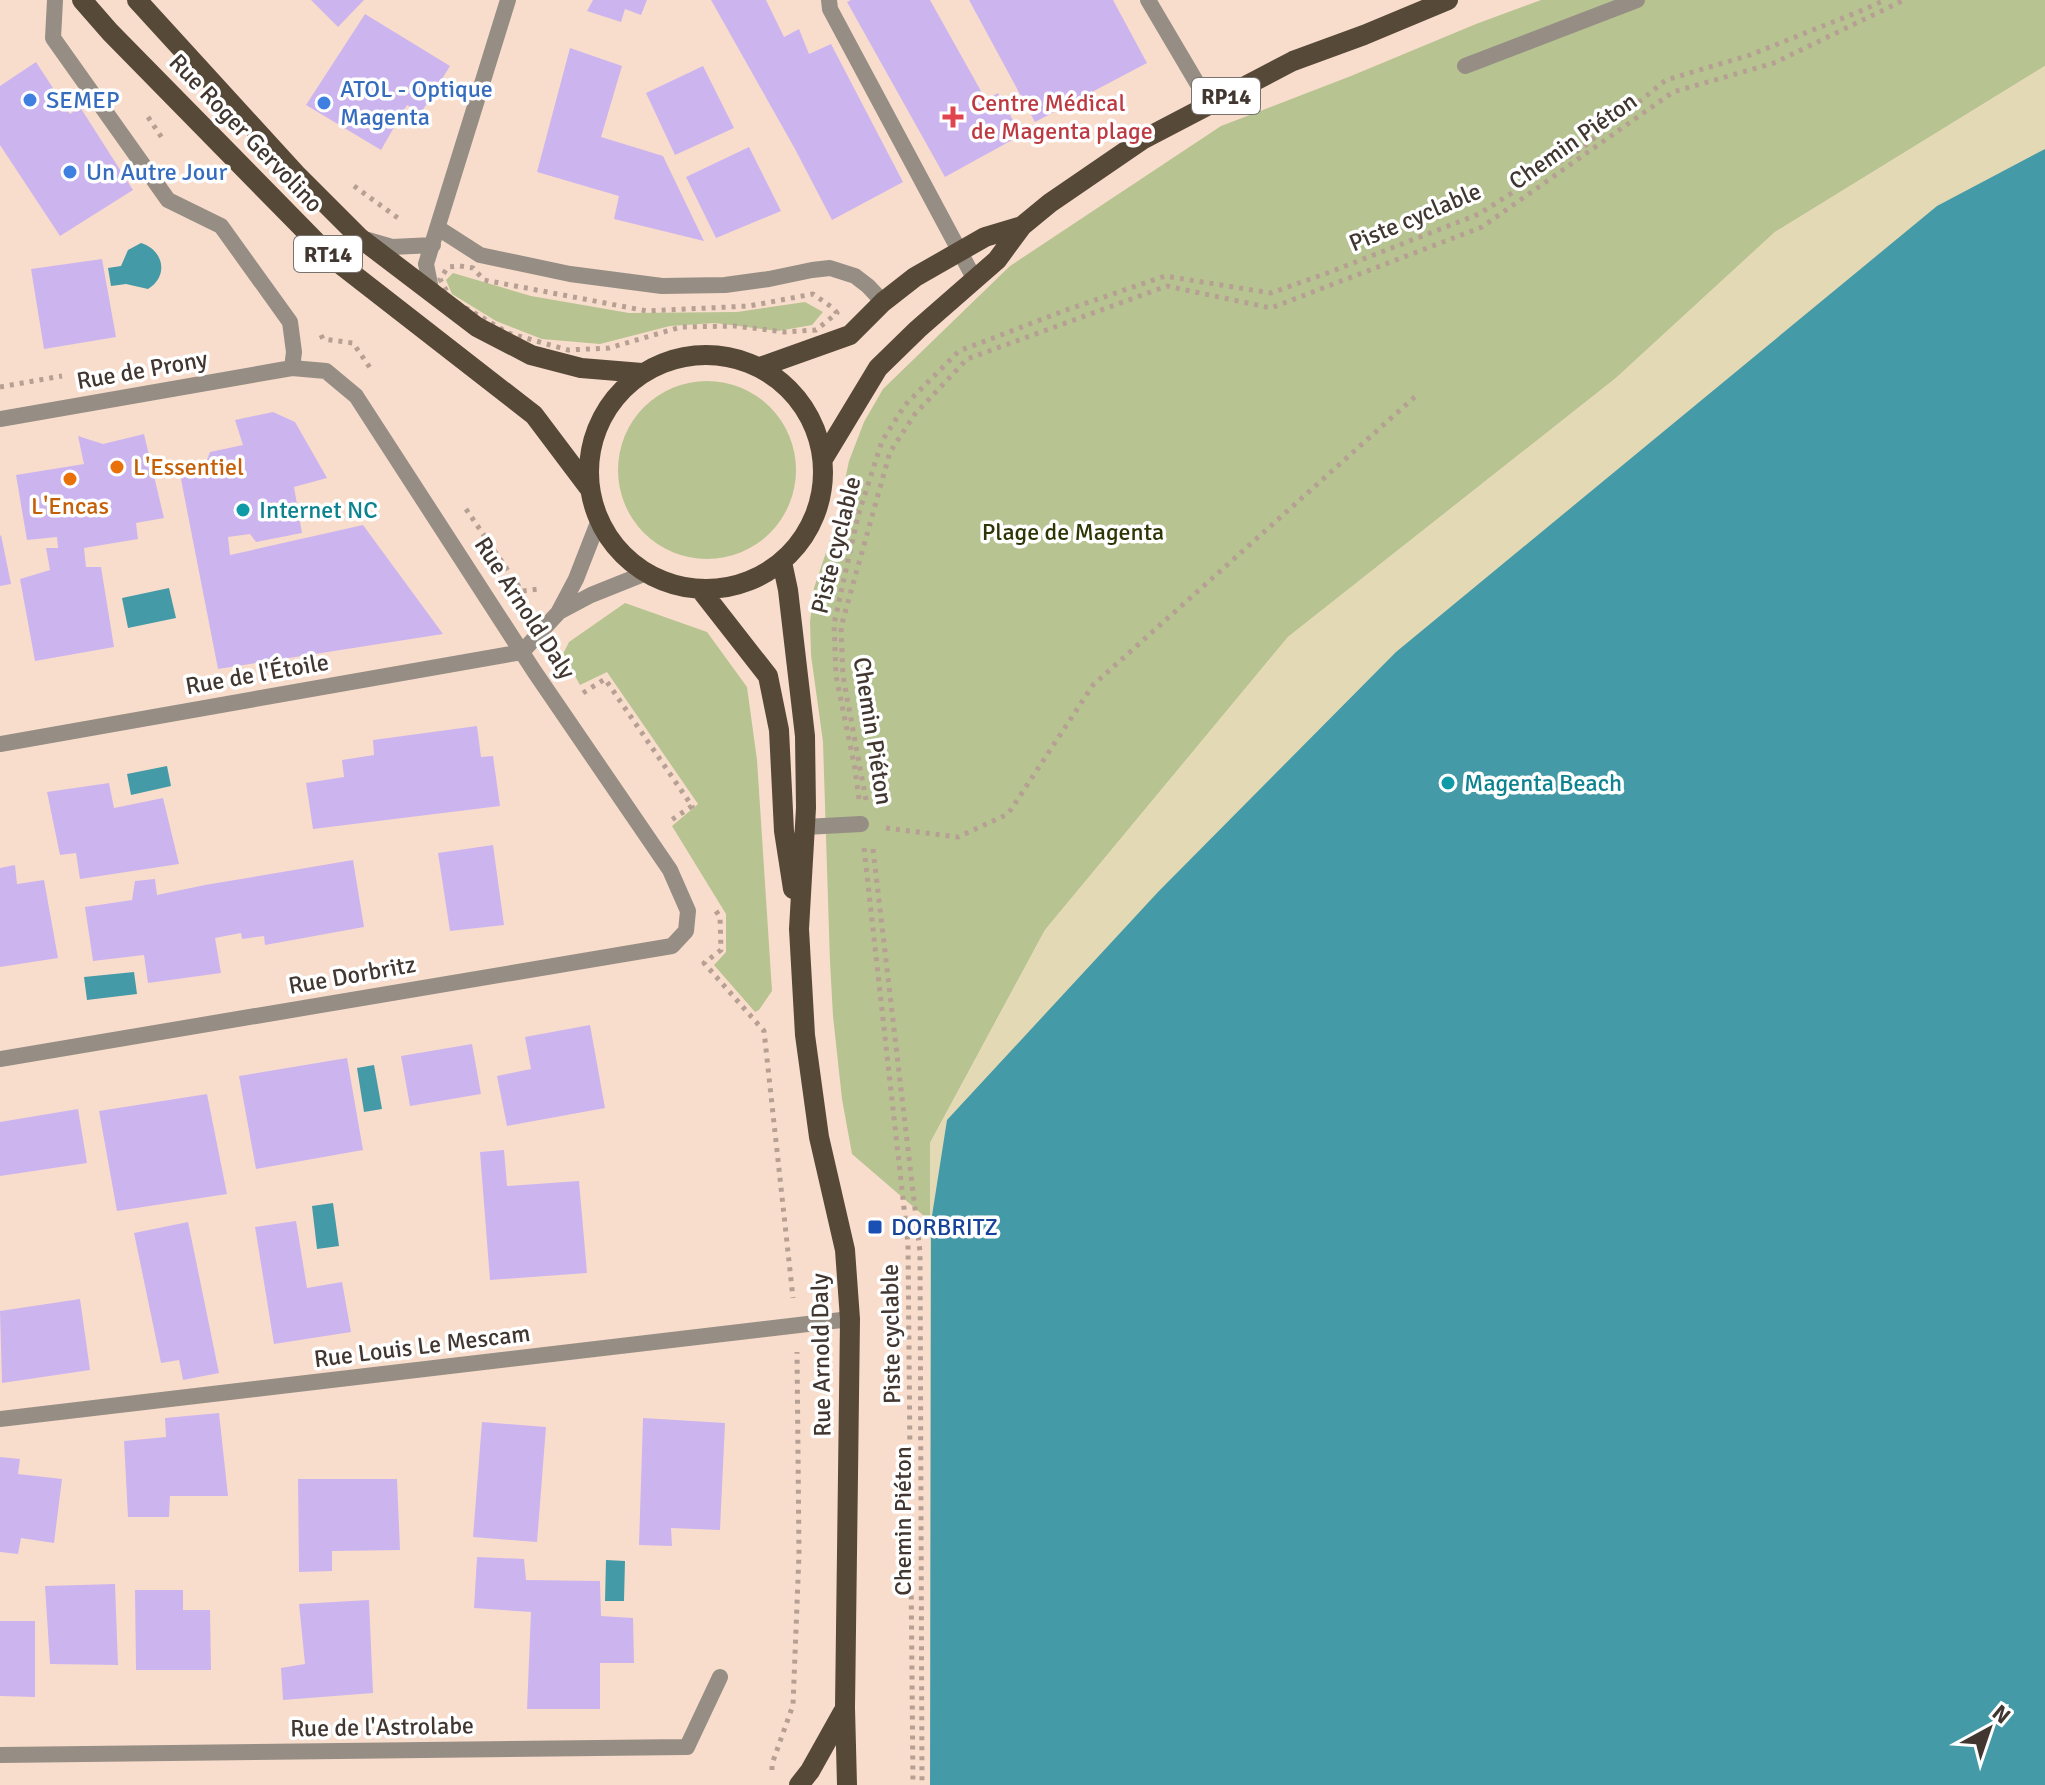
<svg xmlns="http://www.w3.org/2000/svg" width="2045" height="1785" viewBox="0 0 2045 1785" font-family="Signika,sans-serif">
<rect width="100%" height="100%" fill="#f9ddcc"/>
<path fill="#b7c391" d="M1541,0H2045V66L1775,232L1616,378L1288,637L1045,930L930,1143L931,1222L852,1154L842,1099L833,1016L830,962L823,742L811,655L810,622L814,588L836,523L849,461L864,422L883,389L1010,266L1221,126L1351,76L1476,24Z
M453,273L531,296L629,313L737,312L805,302L823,312L812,325L778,331L715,323L670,326L600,344L542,339L496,321L452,294L446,280Z
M618 470a89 89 0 1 1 178 0a89 89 0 1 1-178 0Z
M625,603L707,632L747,687L757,760L772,991L759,1010L755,1012L714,965L726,952V914L672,826L698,804L607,672L580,685L563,654L569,642Z"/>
<path fill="#e3dab5" d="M2045,66V438L930,1656V1143L1045,930L1288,637L1616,378L1775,232Z"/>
<path fill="#459aa8" d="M2045,149V1785H930L931,1222L947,1120L1158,892L1396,652L1937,206Z
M141,243C164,250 169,276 148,289L126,284L111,286L108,268L121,266L128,250Z
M169,588L176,618L128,628L122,598Z
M167,766L171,786L131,795L127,774Z
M134,972L137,994L87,1000L84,977Z
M374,1065L382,1109L364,1112L357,1068Z
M333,1203L339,1246L317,1249L312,1206Z
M606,1560L625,1561L624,1601H605Z"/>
<path fill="#ccb5ef" d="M311,0H364L338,27Z
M593,0H647L641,15L625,9L621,22L587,11Z
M711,0H766L784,37L799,29L809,54L831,44L903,182L832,220L795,149Z
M851,0H930L986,100L998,93L1021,135L945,177L847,2Z
M969,0H1113L1147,63L1035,122Z
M365,14L450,66L421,113L407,105L381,150L306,105Z
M570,48L622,66L601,137L663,156L704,241L614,219L619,196L537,172Z
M36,62L70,114L80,107L133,190L60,236L0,145V86Z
M703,66L734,128L675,155L646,93Z
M749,147L781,211L716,238L686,177Z
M102,259L116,337L44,349L31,269Z
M273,412L295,422L327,478L294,487L302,533L256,542L250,534L228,537L230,555L363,525L443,634L218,669L178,464L207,460L210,452L243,445L235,420Z
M144,434L164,518L136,523L138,539L84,548L86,567H101L114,647L35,661L20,579L50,570L46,548H58L57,537L27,540L16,475L84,464L78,436L103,444Z
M1,535L11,584L0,586V536Z
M477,726L481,757L493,756L500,806L313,829L306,783L344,777L342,760L374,755L373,740Z
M109,783L114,808L163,798L179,864L80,879L76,853L60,855L47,792Z
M493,845L504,925L450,931L438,853Z
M353,860L364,927L265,945L264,936L242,939L241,933L215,938L221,973L148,983L144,955L93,961L85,907L132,900L135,881L155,879L157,895L205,885Z
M15,865L17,884L44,880L58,958L0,967V868Z
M590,1025L605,1108L507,1126L497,1076L531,1069L525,1037Z
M472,1044L481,1094L410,1106L401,1056Z
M347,1058L363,1150L256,1169L239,1076Z
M207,1094L227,1194L117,1211L99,1111Z
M78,1109L87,1163L0,1176V1122Z
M504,1150L507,1186L579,1181L587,1273L490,1280L480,1152Z
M296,1221L307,1288L342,1282L351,1332L274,1344L255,1227Z
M188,1222L219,1373L183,1380L179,1360L161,1363L134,1233Z
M80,1299L90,1370L2,1383L0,1311Z
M219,1413L228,1496H170L169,1517H128L124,1441L166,1437L165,1418Z
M643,1418L725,1423L720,1530L671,1528L672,1546L639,1545Z
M482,1422L546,1427L537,1542L473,1537Z
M0,1457L20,1459L18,1474L62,1479L54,1543L21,1538L18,1554L0,1552Z
M298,1479H397L400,1550L332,1551V1571L299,1572Z
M477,1557L524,1559L526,1580L600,1581L601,1616L633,1618L634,1663H600V1709H527L531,1612L474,1608Z
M115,1584L118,1665L50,1664L45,1586Z
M135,1590H183V1610H210L211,1670H136Z
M369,1600L373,1693L283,1700L281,1668L305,1664L299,1604Z
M0,1621H35V1697L0,1696Z"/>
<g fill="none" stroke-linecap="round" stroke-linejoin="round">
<path stroke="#b6a093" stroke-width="5" stroke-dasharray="4 6" stroke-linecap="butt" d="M148,117L162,138
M354,186L398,218
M460,266L473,268L484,280L647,311L749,306L813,294L833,308L837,313L816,330L785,332L735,326L681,327L609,348L568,350L508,333L451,299L440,279L448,267Z
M321,335L323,339L353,343L373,372
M0,387L62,376
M466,509L522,591L538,589L540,586
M583,693L605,679L692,806L670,821
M859,799L855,769L836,676L834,624L858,516L882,441L905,405L959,351L1066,310L1165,276L1271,293L1330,272L1479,214L1582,148L1666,80L1750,55L1863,10L1885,0
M866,800L843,676L841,627L890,452L915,414L967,359L1167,286L1271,308L1482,227L1673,92L1774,63L1904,0
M886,828L958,837L1008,814L1093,685L1418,394
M864,848L908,1244L913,1785
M873,849L920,1252L922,1785
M716,911L720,917L721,950L704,963L764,1031L793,1298
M772,1770V1764L793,1705L799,1554L797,1352"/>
<path stroke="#968e84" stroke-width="16" d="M829,0L830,9L975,280
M1148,0L1210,105
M1465,66L1637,0
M438,228L480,255L570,274L662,286L725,285L769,279L812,270L830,268L855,276L868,286L883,302
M368,240L392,247L433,245
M432,294L426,264L508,0
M805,827L861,824
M0,1419L850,1319
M0,1755L687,1747L720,1677"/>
<path stroke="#968e84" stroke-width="16" d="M55,0L53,38L168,200L221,226L290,322L294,352L292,368
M0,419L292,368L326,371L356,396L534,671L670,870L688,911L686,931L672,946L0,1059
M559,612L591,595L646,573
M522,652L558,613L576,579L599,520
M0,744L522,652"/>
<path stroke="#574938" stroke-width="20" d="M82,0L110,32L331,257L534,415L589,488
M137,0L296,174L360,238L477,327L531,355L581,368L642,373
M589 472a117 117 0 1 1 234 0a117 117 0 1 1-234 0Z
M760,367L850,335L883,302L915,277L985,237L1022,226
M823,459L878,368L918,329L997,260L1022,226L1050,203L1142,140L1293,61L1364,35L1448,0
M782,562L788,590L805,736L806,808L799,929L805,1035L819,1137L845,1250L850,1319L845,1708L847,1785
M700,589L768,676L779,730L784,831L793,889
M799,1785L810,1771L843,1712"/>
</g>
<g fill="#3f7fe0" stroke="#fff" stroke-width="3">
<circle cx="30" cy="100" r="8"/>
<circle cx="324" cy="103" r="8"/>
<circle cx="70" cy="172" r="8"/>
</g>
<path fill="#e0444e" stroke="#fff" stroke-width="3" d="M949 105h8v8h8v8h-8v8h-8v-8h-8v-8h8z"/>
<g fill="#e8710a" stroke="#fff" stroke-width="3">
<circle cx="117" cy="467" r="8"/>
<circle cx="70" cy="479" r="8"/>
</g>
<g fill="#0f9aa8" stroke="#fff" stroke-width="3">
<circle cx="243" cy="510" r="8"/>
<circle cx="1448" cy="783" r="8"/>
</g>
<rect fill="#1a4fb4" stroke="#fff" stroke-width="3" x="867" y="1219" width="16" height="16" rx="4"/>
<g text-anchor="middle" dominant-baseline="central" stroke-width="7" stroke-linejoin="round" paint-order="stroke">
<g fill="#fff" stroke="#7a726e" stroke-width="2">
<rect x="1192" y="78" width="68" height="36" rx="6"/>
<rect x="294" y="236" width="68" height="36" rx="6"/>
</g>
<g font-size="22" font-weight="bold" fill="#413630">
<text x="1226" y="96">RP14</text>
<text x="328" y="254">RT14</text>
</g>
<g font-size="24" fill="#366cbe" stroke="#fff" text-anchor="start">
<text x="340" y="89">ATOL - Optique<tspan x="340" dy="28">Magenta</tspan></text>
<text x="46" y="100">SEMEP</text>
<text x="86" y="172">Un Autre Jour</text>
</g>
<g font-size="24" fill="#be3a42" stroke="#fff" text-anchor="start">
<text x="971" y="103">Centre Médical<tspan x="971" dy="28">de Magenta plage</tspan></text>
</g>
<g font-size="24" fill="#413630" stroke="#fff">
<text transform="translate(246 133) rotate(46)">Rue Roger Gervolino</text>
<text transform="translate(1573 141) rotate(-35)">Chemin Piéton</text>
<text transform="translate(1415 217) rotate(-23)">Piste cyclable</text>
<text transform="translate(142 370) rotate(-10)">Rue de Prony</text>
<text transform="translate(836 545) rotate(-76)">Piste cyclable</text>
<text transform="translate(525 608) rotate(57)">Rue Arnold Daly</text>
<text transform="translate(257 674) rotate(-10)">Rue de l'Étoile</text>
<text transform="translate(873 731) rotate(81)">Chemin Piéton</text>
<text transform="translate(352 975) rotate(-10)">Rue Dorbritz</text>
<text transform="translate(891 1334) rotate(-91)">Piste cyclable</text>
<text transform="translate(422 1346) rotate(-7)">Rue Louis Le Mescam</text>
<text transform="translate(821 1355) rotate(-91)">Rue Arnold Daly</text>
<text transform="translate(903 1521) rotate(-90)">Chemin Piéton</text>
<text transform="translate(382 1727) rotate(-1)">Rue de l'Astrolabe</text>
</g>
<g font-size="24" fill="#c56008" stroke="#fff" text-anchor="start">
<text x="133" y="467">L'Essentiel</text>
<text x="70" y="506" text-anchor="middle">L'Encas</text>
</g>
<g font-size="24" fill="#0d838f" stroke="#fff" text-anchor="start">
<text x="259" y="510">Internet NC</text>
<text x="1464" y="783">Magenta Beach</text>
</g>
<g font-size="24" fill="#2e3606" stroke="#fff">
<text x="1073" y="532">Plage de Magenta</text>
</g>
<g font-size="24" fill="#164399" stroke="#fff" text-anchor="start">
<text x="891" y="1227">DORBRITZ</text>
</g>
</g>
<g transform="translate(1989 1729) rotate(40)" stroke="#ffffff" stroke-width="6" paint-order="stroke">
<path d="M0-6L14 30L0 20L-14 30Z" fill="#413630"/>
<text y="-12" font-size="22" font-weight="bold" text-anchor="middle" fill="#413630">N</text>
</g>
</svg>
